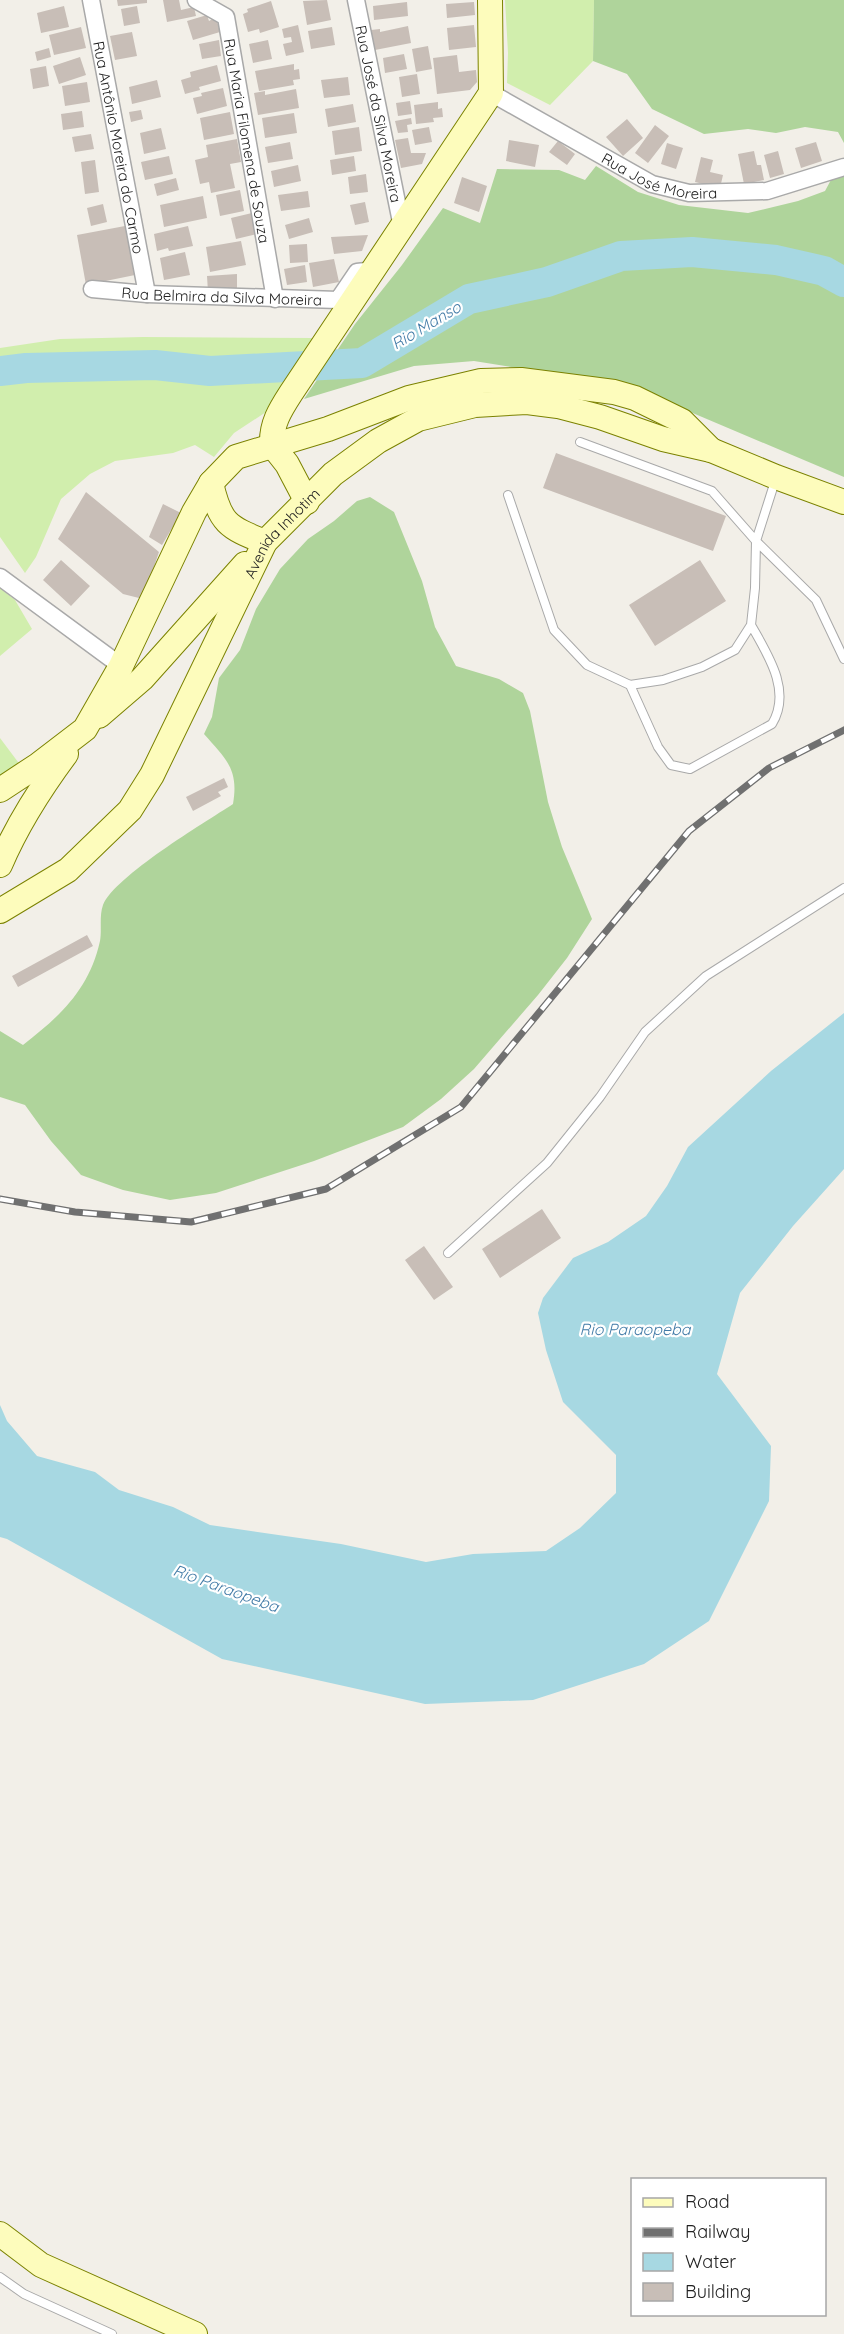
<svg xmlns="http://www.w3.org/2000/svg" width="844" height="2334" viewBox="0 0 844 2334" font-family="Quicksand,sans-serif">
<rect width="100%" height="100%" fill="#f2efe8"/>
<path fill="#d1eead" d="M505,0H594L593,61L550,105L507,83L508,53Z
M143,337L315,338L266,412L234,433L214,457L195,445L173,453L115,461L90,474L61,499L36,557L25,573L0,537V348L60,339Z
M0,588L15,600L32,629L0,656Z
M0,738L21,766L0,778Z"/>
<path fill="#afd49b" d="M594,0H844V143L838,132L805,127L776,133L748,129L704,134L652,109L627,74L593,61Z
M596,166L638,192L679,205L748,213L798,201L825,191L832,178L844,175V477L629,386L474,361L414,366L304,399L355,324L402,265L443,208L480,223L497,169L559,170L585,180Z
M370,497L394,512L422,581L435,627L456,666L499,679L523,693L530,711L548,802L562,847L592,919L567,958L538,995L474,1069L441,1099L403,1127L314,1161L216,1193L170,1200L123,1190L81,1175L51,1141L25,1105L0,1097V1031L23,1045C60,1016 89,990 100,941C102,930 99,916 103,905C115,876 204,823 233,804C239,769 226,759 204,734L212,717L219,678L240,650L256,609L280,569L308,539L334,521L357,501Z"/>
<path fill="#a7d8e2" d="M844,1013V1169L793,1226L740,1293L717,1374L771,1446L769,1501L709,1621L644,1664L533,1700L425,1704L222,1659L7,1539L0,1537V1405L7,1421L37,1456L95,1472L119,1490L173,1507L210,1525L341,1544L426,1562L473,1554L546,1551L580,1528L616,1493V1455L563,1402L546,1350L538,1313L543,1298L573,1258L608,1242L646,1216L667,1186L688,1147L771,1071Z"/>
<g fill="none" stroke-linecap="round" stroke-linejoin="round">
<path stroke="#a7d8e2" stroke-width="30" d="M0,371L26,368L155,365L210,371L362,363L469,299L547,282L621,256L692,252L776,260L824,271L844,282"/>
</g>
<path fill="#c8beb7" d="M117,0H147V3L118,6Z
M163,0H179L181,10L194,7L196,16L167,22Z
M327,0L331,20L307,25L303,1Z
M271,1L279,27L260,33L259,29L248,32L243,14L248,12L247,9Z
M407,2L408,16L374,20L373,6Z
M474,2L475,15L447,18L446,4Z
M64,6L69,27L41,33L37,13Z
M137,6L140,23L124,26L121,9Z
M207,15L209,21L216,17L220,32L193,40L187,21Z
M298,25L304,52L286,56L283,44L292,42L291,37L284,38L282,29Z
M474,25L476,47L449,50L447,28Z
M408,26L411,43L375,50L371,30L380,29V32Z
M81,27L86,48L54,55L49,35Z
M332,27L335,45L311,49L308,31Z
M132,32L137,56L115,60L110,36Z
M219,40L221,56L202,59L199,44Z
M268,40L272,59L253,63L249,44Z
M428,46L432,69L416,72L412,49Z
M49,48L51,57L37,61L35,52Z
M404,54L407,69L385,73L383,58Z
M457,55L459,72L476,70L477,82L470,90L437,94L433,58Z
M80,57L86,75L59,84L53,66Z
M294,64V70L299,69L300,79L293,80L294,85L259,91L255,71Z
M217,65L221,81L199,87L200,90L185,94L181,80L191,77L190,72Z
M46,66L49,86L33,89L30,69Z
M417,74L420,94L402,97L399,77Z
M348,77L350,95L324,98L321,80Z
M157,80L161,97L132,104L129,87Z
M87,82L90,102L65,106L62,86Z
M223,88L227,106L197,114L193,98L202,96L201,93Z
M296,89L299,108L258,115L254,93L265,91V95Z
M410,101L412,114L398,116L396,103Z
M438,102V109L442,108L443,117L433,118L434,122L416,124L414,105Z
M353,104L356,122L328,127L325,109Z
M141,110L143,119L131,122L129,112Z
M82,111L84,127L63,130L61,114Z
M230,112L234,134L204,140L200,118Z
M294,113L297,133L265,138L262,118Z
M411,118L412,124L407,125L408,132L398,133L395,121Z
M627,119L643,138L623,156L606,137Z
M655,125L669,136L648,163L635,153Z
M359,127L362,151L335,155L332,131Z
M429,127L432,142L415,145L412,130Z
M161,128L166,149L144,154L140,133Z
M91,134L94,149L75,152L72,137Z
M408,138L411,153H426L422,164L401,168L395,140Z
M237,139L241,162L230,164L235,188L211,193L209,182L200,184L195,160L208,157L206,145Z
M509,140L539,145L535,167L506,161Z
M558,141L575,154L567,165L549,152Z
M290,142L293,159L268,163L265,147Z
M816,142L822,161L801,168L795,148Z
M667,143L683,148L676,169L661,164Z
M754,151L757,165H761L764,180L744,184L738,154Z
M778,151L784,174L770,178L764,155Z
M169,156L173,174L145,180L141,162Z
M354,156L356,171L332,175L330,160Z
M701,157L713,160L710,172L723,175L720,188L695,182Z
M95,160L99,192L85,194L81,162Z
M298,165L301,181L274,187L271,171Z
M366,174L368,192L350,194L348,177Z
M462,177L487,186L479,212L454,203Z
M176,178L179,190L157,196L154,184Z
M240,190L244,211L220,216L216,195Z
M308,191L310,207L281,211L278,195Z
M203,196L207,218L164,227L160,205Z
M365,202L369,222L355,225L350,205Z
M103,204L107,222L91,226L87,208Z
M252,213L257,234L236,239L231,218Z
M309,218L313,232L289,239L285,225Z
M125,226L135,275L86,285L77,235Z
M188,226L193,246L169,251L168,248L157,251L154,234Z
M368,235L362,251L334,254L331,237Z
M241,241L246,265L210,272L206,247Z
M307,244L308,262L290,263L289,245Z
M185,252L190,275L164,280L160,258Z
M334,259L339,282L313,287L309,263Z
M305,265L307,282L287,285L284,269Z
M237,274V291L208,292L207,276Z
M556,453L726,516L713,551L543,488Z
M86,492L159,552L143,599L123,594L58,539Z
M163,504L181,513L162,545L149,537Z
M61,560L90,586L71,606L43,580Z
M700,560L726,601L655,646L629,605Z
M224,778L228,787L218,792L221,796L193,811L186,797Z
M87,935L93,946L18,987L12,976Z
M542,1209L561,1238L500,1278L482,1249Z
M424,1246L453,1287L434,1300L405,1260Z"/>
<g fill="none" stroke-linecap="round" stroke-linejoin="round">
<g stroke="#a9a9a9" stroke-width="10">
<path id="lane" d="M580,442L712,491L756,541L816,600L844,659
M508,495L554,630L587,665L630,685L663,680L702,667L735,650L751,625L755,588L756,541L776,478
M630,685L658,747L671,765L690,769L772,724C792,691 768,655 751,625
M448,1253L547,1163L600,1097L645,1032L706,976L844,888
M0,2277L24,2294L112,2334"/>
</g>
<g stroke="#a9a9a9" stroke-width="19">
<g id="street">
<path id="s1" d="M91,0L147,294"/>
<path id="s2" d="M196,0L226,17L275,299"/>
<path id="s3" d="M356,0L402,227"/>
<path id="s4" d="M491,93L652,184L689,193L767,191L844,167"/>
<path id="s5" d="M92,289L147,294L338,300L357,272L375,270"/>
<path d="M0,577L121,666"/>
</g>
</g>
<g stroke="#7b8200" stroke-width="26">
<g id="secondary">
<path d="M272,445C271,424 280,410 291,393L491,93L490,0"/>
<path d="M272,445L287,464L307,502"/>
<path d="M211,483C220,523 227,527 265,542"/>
<path d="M99,716L142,679L245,564"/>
<path d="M0,790L38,765L85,729L121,666L194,512L211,483L236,457L328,429L409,398L481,381L521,380L614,392L635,398L682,421L711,450"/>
<path d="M0,865C17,825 40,789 66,754"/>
<path id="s6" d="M0,911L68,870L130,810L152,775L265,542L333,474L378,441L418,419L475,405L527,402L558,406L600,417L663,439L711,450L776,477L844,502"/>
<path d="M0,2234L41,2265L195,2334"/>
</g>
</g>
<use href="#lane" stroke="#fff" stroke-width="8"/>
<use href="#street" stroke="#fff" stroke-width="16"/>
<use href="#secondary" stroke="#fdfcbc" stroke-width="24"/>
<g stroke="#707070" stroke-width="7">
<path id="rail" d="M0,1199L75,1212L191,1222L326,1189L461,1107L689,831L769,768L844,730"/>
</g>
<use href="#rail" stroke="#fff" stroke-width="4.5" stroke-dasharray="14" stroke-linecap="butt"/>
</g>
<g text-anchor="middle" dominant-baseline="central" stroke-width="4.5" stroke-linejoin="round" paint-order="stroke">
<g font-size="15" fill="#222" stroke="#fff">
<text stroke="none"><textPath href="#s3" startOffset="116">Rua José da Silva Moreira</textPath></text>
<text stroke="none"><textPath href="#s2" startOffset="160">Rua Maria Filomena de Souza</textPath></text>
<text stroke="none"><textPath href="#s1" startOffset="150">Rua Antônio Moreira do Carmo</textPath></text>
<text stroke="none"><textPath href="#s4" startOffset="190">Rua José Moreira</textPath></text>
<text stroke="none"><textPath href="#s5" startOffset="130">Rua Belmira da Silva Moreira</textPath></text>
<text stroke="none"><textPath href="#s6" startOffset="483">Avenida Inhotim</textPath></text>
</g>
<g font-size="16" font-style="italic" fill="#427ba7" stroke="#fff">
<text transform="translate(426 325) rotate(-31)">Rio Manso</text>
<text x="635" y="1329">Rio Paraopeba</text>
<text transform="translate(226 1588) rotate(20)">Rio Paraopeba</text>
</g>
</g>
<rect x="631" y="2178" width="195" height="138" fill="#ffffff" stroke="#a7a7a7" stroke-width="1.5"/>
<rect x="643" y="2198" width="30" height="9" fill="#fdfcbc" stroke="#a7a7a7" stroke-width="1.5"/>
<text x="685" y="2208" font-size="18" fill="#222222">Road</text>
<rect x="643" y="2228" width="30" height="9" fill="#707070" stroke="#a7a7a7" stroke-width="1.5"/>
<text x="685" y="2238" font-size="18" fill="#222222">Railway</text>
<rect x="643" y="2253" width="30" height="18" fill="#a7d8e2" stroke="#a7a7a7" stroke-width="1.5"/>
<text x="685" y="2268" font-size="18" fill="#222222">Water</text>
<rect x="643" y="2283" width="30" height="18" fill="#c8beb7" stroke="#a7a7a7" stroke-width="1.5"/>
<text x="685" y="2298" font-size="18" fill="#222222">Building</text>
</svg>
